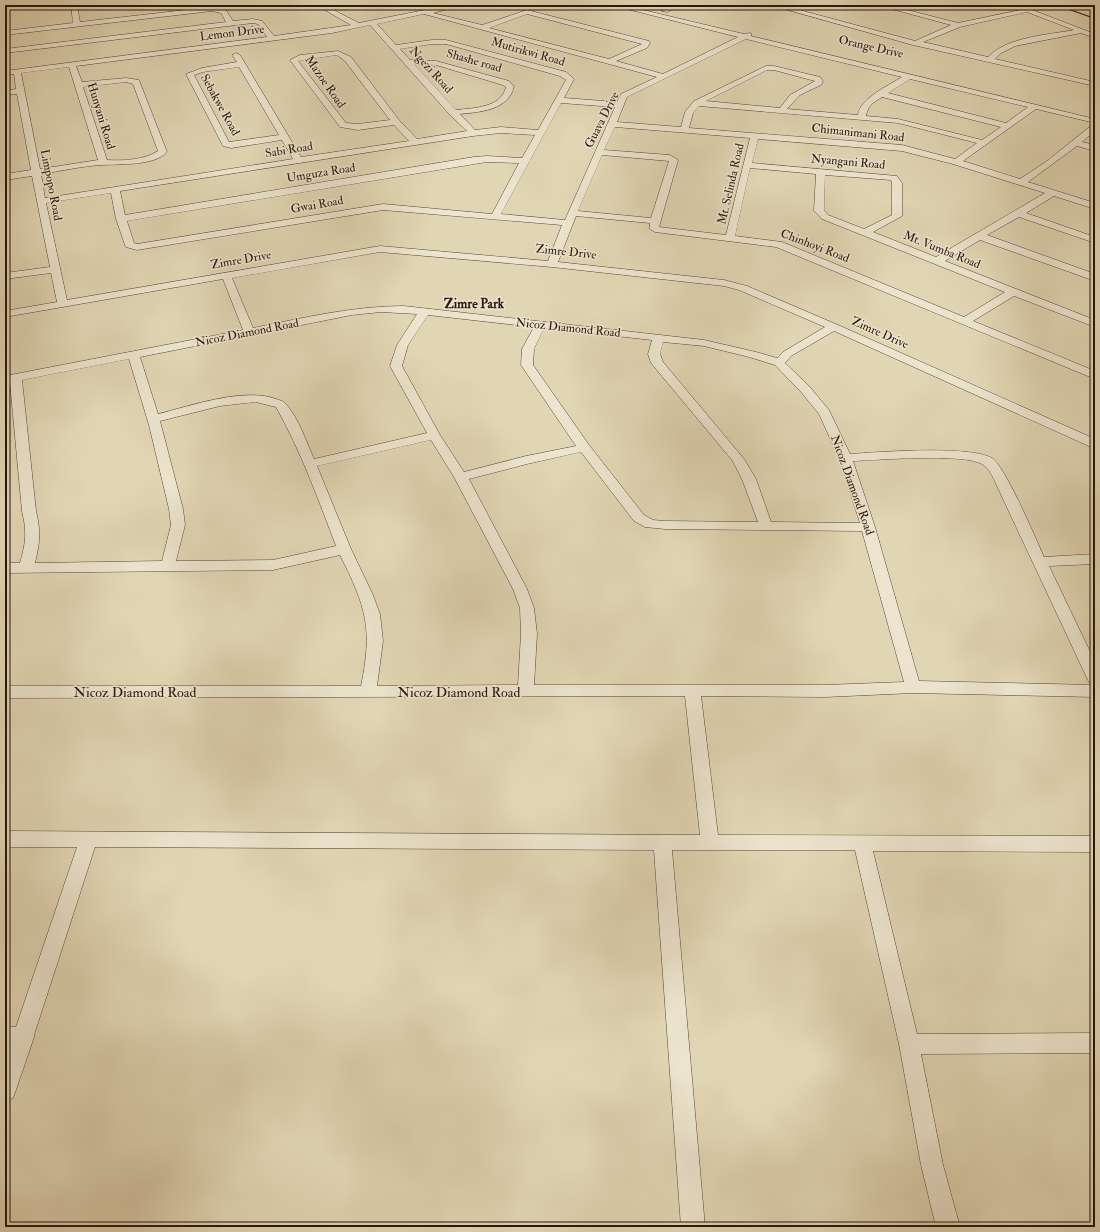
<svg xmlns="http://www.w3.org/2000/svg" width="1100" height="1232" viewBox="0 0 1100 1232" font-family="'IM FELL Double Pica',serif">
<rect width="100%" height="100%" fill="#e1d6b4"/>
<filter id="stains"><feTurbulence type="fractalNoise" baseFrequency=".005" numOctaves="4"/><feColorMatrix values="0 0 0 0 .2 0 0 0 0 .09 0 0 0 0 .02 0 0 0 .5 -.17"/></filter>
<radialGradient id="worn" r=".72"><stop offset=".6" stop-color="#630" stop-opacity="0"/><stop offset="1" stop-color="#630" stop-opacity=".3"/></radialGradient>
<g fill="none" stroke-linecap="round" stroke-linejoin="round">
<g stroke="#574535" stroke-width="1">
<path id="minor" d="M71,5H77L80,22L212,7L226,10L233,21L253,19L262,21L274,36L351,25L316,5H324L359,23L450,5H463L433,13L482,25L527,10L649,41L650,43L647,48L616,61L663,74L738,37L611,5H622L744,34L751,33V36L1095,119V123L1036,109L963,161L1020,179L1047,161L1092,125L1095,124V131L1082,142L1095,145V151L1077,146L1028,182L1095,203V209L1054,196L1026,213L1095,237V243L1019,217L987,235L1095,274V281L980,240L945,261L1095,320V327L1014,296L973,321L1095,371V379L776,247L655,232L650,229V223L576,216L558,262L724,280L747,286L838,325L1095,439V448L1091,447L834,331L791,356L785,363L809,386L829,410L850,454C880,452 968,445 992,458C1005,466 1036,539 1044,557L1095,554V564L1049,566L1095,662V684L1089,682L1087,678L996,484C993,477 989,468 982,464C963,453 878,460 853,461L875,527L919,681L1095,685V697L913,693L825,697L701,696L718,835L1095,836V852L873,851L917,1034L1095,1033V1053L921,1054L943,1165L960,1227H936L921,1165L899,1044L855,850H672L705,1227H681L654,850L95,847L34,1035V1037L16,1090L13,1098L5,1101V1058L9,1047H5V1027H16L77,847H5V831L700,835L685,696L5,698V686H361C373,628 366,607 340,555L273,570L5,573V563H20C26,542 27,532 22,511L10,383L5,384V376L243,330L223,279L5,317V311L57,302L51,273L5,279V273L50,267L32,176L5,180V174L31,170L17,94L5,95V91L16,89L14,74L5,75V71L267,37L258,24L253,23L5,53V49L226,22L221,13L212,11L5,35V31L73,23ZM424,14L657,77L621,94L617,102L564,98L574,79L566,72L446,40H432L396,45L377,24ZM527,14L642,44L609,59L489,28ZM370,25L450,115L467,131L417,139L399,120L351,57L338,51L300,55L290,60L340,127L358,130L394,125L409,141L301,157L240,55L236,53L232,55L237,62L202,68L186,74L222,144L223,146L231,148L282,140L293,159L45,198L41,174C61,171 82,166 102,165C119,164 155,166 167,152L139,80L126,78L82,82L76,66L332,33ZM746,39L902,77C888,86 860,98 858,115L787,109L800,95L821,85L823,81L820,77L774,66H766L694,101L685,112L681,127L617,122L627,97ZM432,44H446L560,76L566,80L538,130L501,127L475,130L460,114C481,112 509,110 514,86L509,81L436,61L410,60L400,49ZM337,55L345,61L390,120L358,124L346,123L298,61ZM414,64L436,65L503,85L506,87C501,108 474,108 456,110ZM69,67L98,160L40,169L21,73ZM239,67L279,135L229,142L194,75L203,72ZM767,70H774L815,81L790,95L780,108L706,101ZM910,79L1028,107L1006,123L888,93ZM126,82L133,84L158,151C144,160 123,161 107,160L83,87ZM882,97L1001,127L982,140L898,119L866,116C868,105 874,102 882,97ZM561,103L615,107L565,220L501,214ZM699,106L898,123L977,143L955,159L902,145L689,128L693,113ZM615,127L750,138L726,235L659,227L678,160L670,155L604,150ZM501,133L535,135L522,158L487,156L474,157L125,215L120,191L473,136ZM758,139L902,151L953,164L1045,193L936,257L873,232L902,216V183L897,176L752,163ZM602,155L669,161L651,218L578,211ZM487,162L519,163L492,214L383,204L137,244L134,243L127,221ZM750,168L816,174L814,211L822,219L1005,292L964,317L782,242L735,236ZM825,175L891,180L892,183V215L864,229L828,215L824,210ZM111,193L116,219L125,245L126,247L137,250L383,210L562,225L548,261L380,246L67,300L46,203ZM380,252L552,267L724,286L739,290L825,327L783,352L777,358L756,352L704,340L404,306C353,306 303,318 253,328L232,278ZM381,312L417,314L397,345L390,366L427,433L314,459C306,441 299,419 286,404C284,401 279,400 276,399C244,387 190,406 158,414L140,357L352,315ZM428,315L534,327L522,349L521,365L576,446L526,456L464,472L440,435L402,366L408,345ZM544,328L652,340L648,354L651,363L732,460L742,479L758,522L665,521L653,520L644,515L589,445L533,365L534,349ZM663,342L704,346L749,357L775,365L801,392L819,414L839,458L860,523L771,522L756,479L744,459L663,362L660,354ZM129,359L149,425L169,509L171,525L162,561L35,563C40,542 41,532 36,511L22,380ZM256,402L276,407C301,451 318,499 336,546L273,560L176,561L185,525L183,509L160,421L220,406ZM431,440L454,477L513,589L520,608L521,634L518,685L377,686L383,641L380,614L373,595L351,549L317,466ZM581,452L634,521L645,527L665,529L862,531L904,682L825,685H534L537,634L534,608L527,589L469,479L527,464Z
M673,5H681L667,12L662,11Z
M770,5H781L915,41L951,25L877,5H888L958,23L1020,10L1017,7L1022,6L1095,34V38L1081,33L1015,46L1001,53L995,59L1095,82V86L913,45ZM1027,12L1074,30C1047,35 1007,37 988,57L923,42L960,27Z"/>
</g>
<g stroke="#29150b" stroke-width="2">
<path id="highway" d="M1062,5H1076L1095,12V18L1064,7Z"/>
</g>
<use href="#minor" fill="#ece4ce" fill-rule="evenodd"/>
<use href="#highway" fill="#e1d6b4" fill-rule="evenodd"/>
</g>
<g text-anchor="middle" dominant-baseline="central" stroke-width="3" stroke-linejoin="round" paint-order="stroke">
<g font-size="12" fill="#29150b" stroke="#ece4ce">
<text transform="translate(232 33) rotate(-7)">Lemon Drive</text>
<text transform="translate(871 47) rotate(13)">Orange Drive</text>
<text transform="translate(528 52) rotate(16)">Mutirikwi Road</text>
<text transform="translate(474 61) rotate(16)">Shashe road</text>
<text transform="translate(431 70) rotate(48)">Ngezi Road</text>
<text transform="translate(325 82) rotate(55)">Mazoe Road</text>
<text transform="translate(220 105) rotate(61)">Sebakwe Road</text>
<text transform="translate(101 116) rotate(73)">Hunyani Road</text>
<text transform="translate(602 120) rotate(-63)">Guava Drive</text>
<text transform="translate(858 133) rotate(6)">Chimanimani Road</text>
<text transform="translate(289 150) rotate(-9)">Sabi Road</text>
<text transform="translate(848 162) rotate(5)">Nyangani Road</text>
<text transform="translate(321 173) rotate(-9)">Umguza Road</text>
<text transform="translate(731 184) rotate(-77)">Mt. Selinda Road</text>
<text transform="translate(51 185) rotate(79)">Limpopo Road</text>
<text transform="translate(317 205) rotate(-10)">Gwai Road</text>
<text transform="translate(815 246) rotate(21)">Chinhoyi Road</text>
<text transform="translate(942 250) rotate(22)">Mt. Vumba Road</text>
<text transform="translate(566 252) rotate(6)">Zimre Drive</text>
<text transform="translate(241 260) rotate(-10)">Zimre Drive</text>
<text transform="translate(568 328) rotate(6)">Nicoz Diamond Road</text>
<text transform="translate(247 333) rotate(-11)">Nicoz Diamond Road</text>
<text transform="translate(880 333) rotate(24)">Zimre Drive</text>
<text transform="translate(852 485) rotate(70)">Nicoz Diamond Road</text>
</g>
<g font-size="13" font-weight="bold" fill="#29150b" stroke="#ece4ce">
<text x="474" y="304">Zimre Park</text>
</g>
<g font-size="14" fill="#29150b" stroke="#ece4ce">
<text x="135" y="692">Nicoz Diamond Road</text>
<text x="459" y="692">Nicoz Diamond Road</text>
</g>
</g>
<rect width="1100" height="1232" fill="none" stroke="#e1d6b4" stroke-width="20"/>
<rect x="6" y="6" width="1088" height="1220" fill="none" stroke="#29150b" stroke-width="2"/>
<rect x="10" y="10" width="1080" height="1212" fill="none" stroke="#29150b"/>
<rect width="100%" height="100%" filter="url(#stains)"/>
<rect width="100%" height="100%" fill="url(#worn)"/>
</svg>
